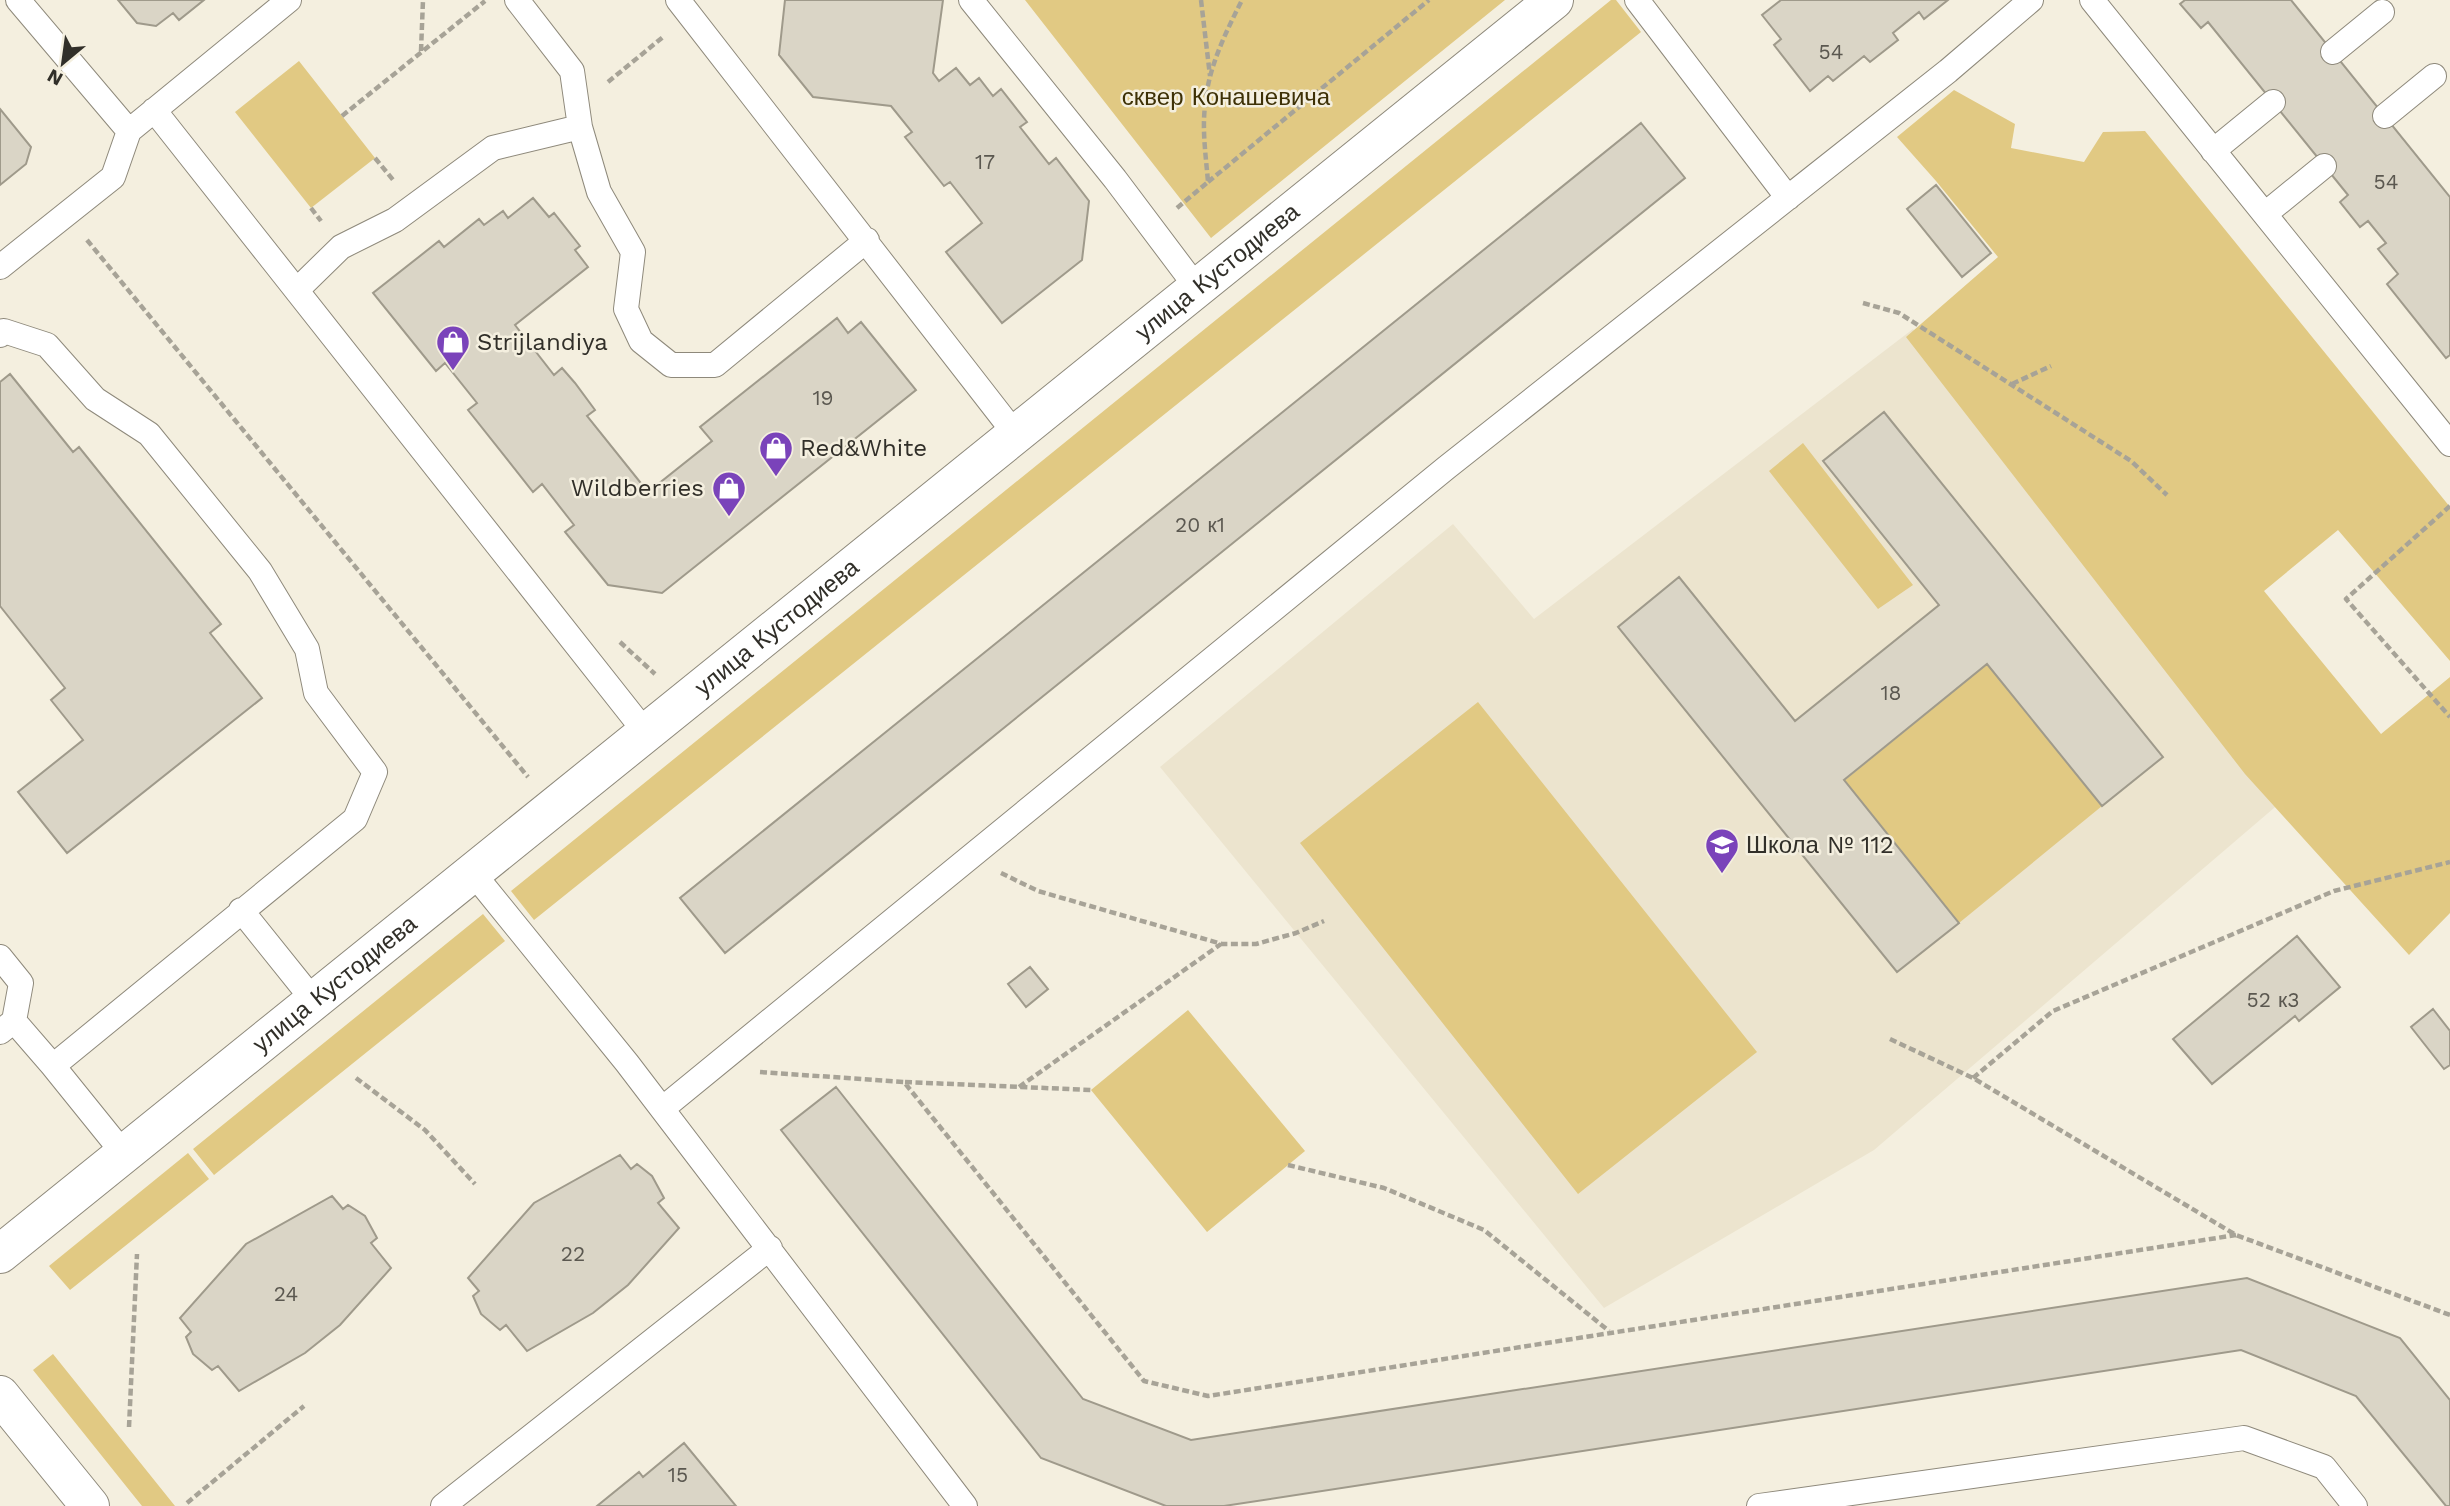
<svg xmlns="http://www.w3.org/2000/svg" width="2450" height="1506" viewBox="0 0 2450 1506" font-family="'Work Sans',sans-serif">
<rect width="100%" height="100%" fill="#f4efdf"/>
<path fill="#ece4ce" d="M1913,329L2288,796L1874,1150L1604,1308L1160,767L1453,524L1534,619Z"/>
<path fill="#e1c983" d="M1025,0H1505L1211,238Z
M1611,0H1616L1641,32L534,920L511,891Z
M299,61L375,158L311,208L235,112Z
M1954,90L2015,124L2011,148L2084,162L2103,132L2145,131L2450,507V661L2338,530L2264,591L2381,734L2450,677V913L2409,955L2245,774L1906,337L1998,257L1936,181L1897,137Z
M1803,443L1913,585L1878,609L1769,471Z
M1987,664L2102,806L1959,923L1844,781Z
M1478,702L1757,1052L1578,1194L1300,843Z
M483,914L505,941L214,1175L193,1149Z
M1188,1010L1305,1151L1207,1232L1091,1090Z
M188,1153L209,1179L70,1290L49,1266Z
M53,1354L175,1506H142L33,1370Z"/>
<path fill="#dad5c6" stroke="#9f9a8b" stroke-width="2" d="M118,0H204L179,20L173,13L156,26L137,23Z
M785,0H943L933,73L939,81L956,68L970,85L979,78L993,96L1001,89L1027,122L1020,127L1049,164L1056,158L1089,201L1082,260L1002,323L946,252L982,223L950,182L944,186L905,137L912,132L891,106L813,97L779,55Z
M1781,0H1948L1924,19L1919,12L1893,33L1898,40L1870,62L1864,56L1833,81L1828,76L1810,91L1774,45L1781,39L1762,15Z
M2185,0H2291L2450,197V355L2446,358L2387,284L2398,274L2378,249L2386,243L2368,221L2360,227L2340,202L2348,195L2208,22L2201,28L2180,4Z
M0,109L31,147L26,164L0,185Z
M1641,123L1685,178L725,953L680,898Z
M1936,185L1991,253L1962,277L1907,209Z
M533,198L549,217L554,213L580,246L575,250L588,267L515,325L554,375L562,368L575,383L595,410L587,416L648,492L712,441L700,427L837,318L848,333L861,322L916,390L662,593L608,585L565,532L574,525L542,484L533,492L468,410L477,403L445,363L436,371L373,293L439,241L444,247L479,219L484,225L503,211L508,218Z
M10,374L73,452L79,447L221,624L210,633L262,698L67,853L18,792L83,740L51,700L65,688L0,606V382Z
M1884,412L2163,757L2102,806L1987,664L1844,780L1959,923L1897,972L1618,627L1679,577L1795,721L1939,605L1823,461Z
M2297,936L2340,987L2299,1021L2295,1016L2212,1084L2173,1039Z
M1030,967L1048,989L1026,1007L1008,984Z
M2433,1009L2450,1031V1065L2444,1069L2411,1027Z
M836,1087L1083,1399L1191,1440L2247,1278L2400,1338L2450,1400V1506H2446L2356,1396L2241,1350L1224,1506H1166L1041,1458L834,1197L781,1130Z
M620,1155L631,1169L637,1164L652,1176L664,1198L658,1203L679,1228L628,1285L593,1313L527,1351L506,1325L500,1330L481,1314L473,1296L479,1291L468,1278L534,1203Z
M332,1196L343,1209L348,1205L365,1216L377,1238L371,1243L391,1268L340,1325L305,1353L239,1391L218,1366L212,1370L193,1354L186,1337L191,1332L180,1318L246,1244Z
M684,1443L736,1506H597L639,1472L643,1477Z"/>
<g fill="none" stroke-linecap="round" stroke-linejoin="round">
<g stroke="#8e897b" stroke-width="26">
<path id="lane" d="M18,0L129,131
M517,0L572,71L580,127L599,192L633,252L626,309L641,341L671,365H715L867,240
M678,0L1016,435
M971,0L1115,179L1197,288
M1637,0L1788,198
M2092,0L2450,444
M2333,52L2382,12
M154,110L646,733
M2385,116L2434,76
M2213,151L2273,102
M2265,214L2324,166
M0,267L113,177L129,131L289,0
M297,290L341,247L395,220L493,148L580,127
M0,335L4,331L47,345L95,399L149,434L260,571L307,649L316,693L375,772L355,819L53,1066L14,1021L0,1032
M473,873L627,1063L965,1506
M241,910L314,1001
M0,957L21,983L14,1021
M53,1066L124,1154
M662,1109L1446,468L1948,71L2031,0
M443,1506L770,1248
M1759,1506L2244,1438L2324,1467L2355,1506"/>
</g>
<g stroke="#8e897b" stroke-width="40">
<g id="street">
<path id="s1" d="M0,1254L1554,0"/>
<path d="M0,1395L90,1506"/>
</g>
</g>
<path stroke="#a7a397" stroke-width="4.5" stroke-dasharray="7 3.5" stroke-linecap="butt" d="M1201,0L1210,76
M421,51L423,0
M608,82L663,37
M342,116L485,1
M375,158L394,181
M1208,182L1429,0
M311,208L321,221
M1177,208L1208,182C1206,157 1202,131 1205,106C1208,68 1225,34 1242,0
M87,240L528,777
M1863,303L1899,313L2131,461L2167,495
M2012,384L2051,366
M2450,506L2346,599L2450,717
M620,642L655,674
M1001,873L1038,891L1222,944H1256L1296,933L1324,921
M1890,1039L1973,1078L2236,1235L2450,1315
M760,1072L904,1082L1144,1381L1208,1396L2236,1235
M356,1078L425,1130L475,1184
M1973,1078L2053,1011L2334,891L2450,862
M905,1082L1091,1090
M1019,1087L1221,944
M1288,1165L1384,1188L1484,1230L1609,1331
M129,1427L137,1254
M187,1503L304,1406"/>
<use href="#lane" stroke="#fff" stroke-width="24"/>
<use href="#street" stroke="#fff" stroke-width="38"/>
</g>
<defs>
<g id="shop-pin" transform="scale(1.75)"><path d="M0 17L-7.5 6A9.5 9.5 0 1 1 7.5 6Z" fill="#7a43ba" stroke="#f4efdf"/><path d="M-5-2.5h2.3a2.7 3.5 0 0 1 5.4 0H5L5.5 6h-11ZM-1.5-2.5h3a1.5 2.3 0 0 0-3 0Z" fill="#fff"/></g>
<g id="school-pin" transform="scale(1.75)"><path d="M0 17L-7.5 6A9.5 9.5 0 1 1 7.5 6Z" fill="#7a43ba" stroke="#f4efdf"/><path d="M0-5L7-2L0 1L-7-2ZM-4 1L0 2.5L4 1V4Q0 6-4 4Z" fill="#fff"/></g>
</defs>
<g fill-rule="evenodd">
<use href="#shop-pin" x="453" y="342"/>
<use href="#shop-pin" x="776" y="448"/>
<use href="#shop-pin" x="729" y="488"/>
<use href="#school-pin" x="1722" y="845"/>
</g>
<g text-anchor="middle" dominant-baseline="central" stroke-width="5" stroke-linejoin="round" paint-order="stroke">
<g font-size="21" fill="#5b5850">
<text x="1831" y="51">54</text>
<text x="985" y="161">17</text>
<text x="2386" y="181">54</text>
<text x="823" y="397">19</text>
<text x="1200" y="524">20 к1</text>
<text x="1891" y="692">18</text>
<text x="2273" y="999">52 к3</text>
<text x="573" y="1253">22</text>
<text x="286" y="1293">24</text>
<text x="678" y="1474">15</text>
</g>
<g font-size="24" fill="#3e3106" stroke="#f4efdf">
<text x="1226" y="97">сквер Конашевича</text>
</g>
<g font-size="24" fill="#312f29" stroke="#f4efdf">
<text stroke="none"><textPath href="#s1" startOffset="1564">улица Кустодиева</textPath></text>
<text stroke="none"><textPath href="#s1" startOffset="998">улица Кустодиева</textPath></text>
<text stroke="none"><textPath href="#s1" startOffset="430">улица Кустодиева</textPath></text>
</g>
<g font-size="24" fill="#312f29" stroke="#f4efdf" text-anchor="start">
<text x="477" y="342">Strijlandiya</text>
<text x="800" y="448">Red&amp;White</text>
<text x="704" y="488" text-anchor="end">Wildberries</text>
<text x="1746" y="845">Школа № 112</text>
</g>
</g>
<g transform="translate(63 63) rotate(209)" stroke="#f4efdf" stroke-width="5" paint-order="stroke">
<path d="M0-5L12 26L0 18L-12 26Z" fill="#312f29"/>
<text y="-10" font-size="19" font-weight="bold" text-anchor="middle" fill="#312f29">N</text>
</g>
</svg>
